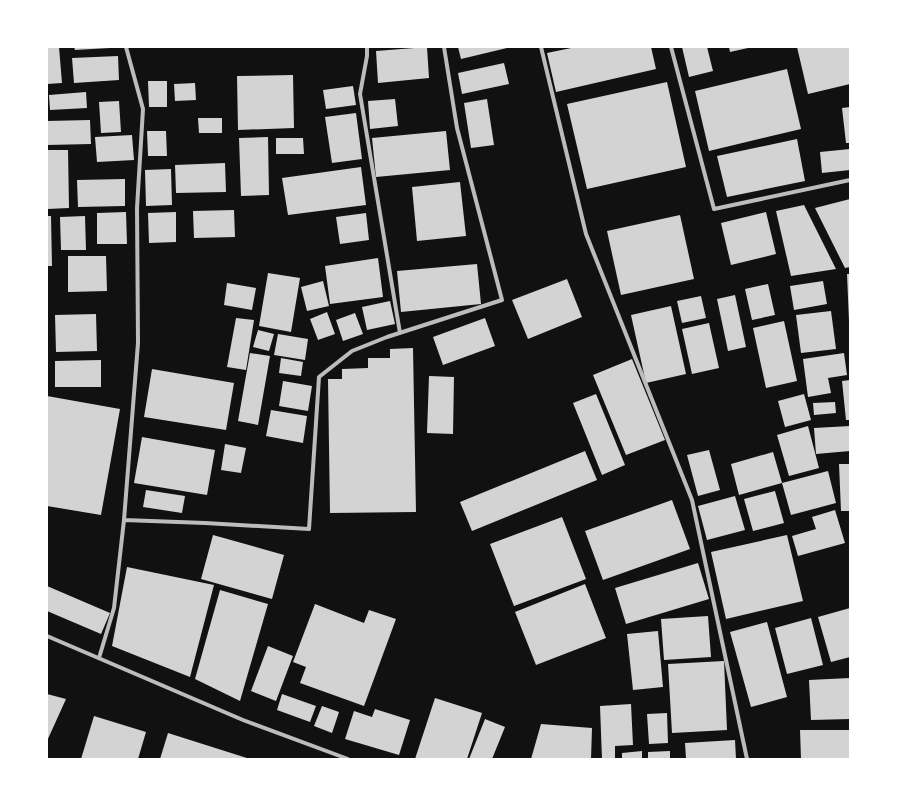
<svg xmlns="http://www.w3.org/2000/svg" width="897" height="806" viewBox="0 0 897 806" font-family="'Noto Sans',sans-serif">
<rect width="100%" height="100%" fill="#111"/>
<path fill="#d3d3d3" d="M59,47L62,83L47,84V48Z
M74,47H110V48L75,50Z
M427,47L429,78L378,83L376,51Z
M458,47H507V48L461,59Z
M576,47H651L656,69L556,92L547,53Z
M682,47H707L713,71L689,77Z
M729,47H748V48L730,52Z
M797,47H850V84L808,94Z
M118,56L119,80L74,83L72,58Z
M504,63L509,84L462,94L458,73Z
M787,69L801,129L709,151L695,91Z
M293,75L294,128L238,130L237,76Z
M148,81H167V107H149Z
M667,82L686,167L587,189L567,104Z
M195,83L196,100L175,101L174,84Z
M353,86L356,105L326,109L323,90Z
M86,92L87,108L50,110L49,95Z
M395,99L398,126L370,129L368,101Z
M487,99L494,145L471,148L464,103Z
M119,101L121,132L101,133L99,102Z
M850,107V143H846L842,108Z
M356,113L362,159L332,163L325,117Z
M198,118H222V133H199Z
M90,120L91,144L47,145V121Z
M147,131H166L167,156H148Z
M446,131L450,170L376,177L372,138Z
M132,135L134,160L97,162L95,137Z
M268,137L269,195L241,196L239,138Z
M276,138H303L304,154H276Z
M797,139L805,181L727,197L717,156Z
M850,149V170L822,173L820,152Z
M47,150H68L69,208L47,209Z
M225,163L226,192L176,193L175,165Z
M361,167L366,205L288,215L282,178Z
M171,169L172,205L146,206L145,170Z
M125,179V206L78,207L77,180Z
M460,182L466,236L417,241L412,187Z
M850,199V267L845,268L815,208Z
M804,205L836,269L791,276L776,211Z
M234,210L235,237L194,238L193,211Z
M126,212L127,244H97V213Z
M176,212V242L149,243L148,213Z
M766,212L776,254L731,265L721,223Z
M366,213L369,240L340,244L336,217Z
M680,215L694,279L621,295L607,231Z
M47,216H51L52,266H47Z
M85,216L86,250H61L60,217Z
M68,256H106L107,291L68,292Z
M378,258L383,297L330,304L325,266Z
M477,264L481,304L401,312L397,271Z
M268,273L300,278L291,332L259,326Z
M847,274H850V321H849Z
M567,279L582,317L528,339L512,300Z
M323,281L329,306L307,311L301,287Z
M823,281L827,304L794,310L790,286Z
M227,283L256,288L252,310L224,305Z
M768,284L775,315L752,320L745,289Z
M735,295L746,347L728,351L717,299Z
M701,296L706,318L682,323L677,301Z
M390,301L395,324L367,330L362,307Z
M671,306L686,374L646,383L631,315Z
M831,311L836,349L801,353L796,315Z
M327,312L335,334L318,340L310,319Z
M355,313L363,334L343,341L336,320Z
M96,314L97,351L56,352L55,315Z
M236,318L254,320L246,370L227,367Z
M485,318L495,346L443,365L433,337Z
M784,321L797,381L766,388L753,328Z
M709,323L719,368L692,374L682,329Z
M258,330L274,334L269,351L253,347Z
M278,334L308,339L305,360L274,355Z
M413,348L416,512L330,513L328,379H342V369L368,368V358H390V349Z
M250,353L270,356L258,425L238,421Z
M844,353L847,375L828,378L831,393L808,397L803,359Z
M281,358L303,362L301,376L279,373Z
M632,359L665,440L626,455L593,375Z
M101,360V387H55V361Z
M152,369L234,383L226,430L144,417Z
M429,376L454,377L453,434L427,433Z
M850,380V420H846L842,381Z
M283,381L312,386L308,411L279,406Z
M596,394L625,465L602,475L573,403Z
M804,394L811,420L785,427L778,401Z
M47,396L120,409L101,515L47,506Z
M835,402L836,413L814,415L813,403Z
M271,410L307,416L303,443L266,436Z
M808,426L819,468L789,476L777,435Z
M850,426V451L816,454L814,428Z
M142,437L215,450L207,495L134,483Z
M225,444L246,448L241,473L221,470Z
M709,450L720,490L698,496L687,455Z
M585,451L597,480L472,531L460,502Z
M773,452L782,483L828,471L836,503L791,515L782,483L739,495L731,464Z
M839,464H850V511H841Z
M146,490L185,496L182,513L143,507Z
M775,491L784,523L753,531L744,499Z
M735,496L745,530L707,540L698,506Z
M672,500L690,549L603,580L585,531Z
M835,510L845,543L798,556L792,536L816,529L812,517Z
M562,517L586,579L514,606L490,544Z
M213,535L284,555L272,599L201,579Z
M787,535L803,601L726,619L711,552Z
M698,563L709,599L626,624L615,588Z
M127,567L214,585L190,677L112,646Z
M585,584L606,638L536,665L515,612Z
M47,586L110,613L101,634L47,611Z
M220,590L268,604L240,701L195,679Z
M315,604L364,623L369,610L396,619L364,706L300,683L306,667L293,662Z
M850,608V657L831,662L818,617Z
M708,616L711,657L664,660L661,619Z
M811,618L823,665L787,674L775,628Z
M767,622L787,697L751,707L730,632Z
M658,631L663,687L633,690L627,634Z
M268,646L293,656L276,701L251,691Z
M724,661L727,730L672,733L668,664Z
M850,678V719L811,720L809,680Z
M47,694L66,699L47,741Z
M282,694L316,706L310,722L277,710Z
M435,698L482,713L467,759H415Z
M631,704L633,745L615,746V759H602L600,706Z
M322,706L339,712L332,733L314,726Z
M375,709L410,720L399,755L345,739L354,711L372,717Z
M667,713L668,743L649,744L647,714Z
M94,716L146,732L138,759H81Z
M485,719L505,727L492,759H469Z
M541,724L592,728L591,759H531Z
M800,730H850V759H801Z
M168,733L250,759H160Z
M735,740L736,759H686L685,743Z
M642,751V759H622V753Z
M670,751V759H648V752Z"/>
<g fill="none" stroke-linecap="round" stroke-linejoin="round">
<path stroke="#bcbcbc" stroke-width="4" d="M367,47V56L360,94L400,333
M541,47L586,234L692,500L747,759
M671,47L714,209L850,180
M124,520L138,343L137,208L143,109L126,47
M47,636L243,720L348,759
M99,658L114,608L124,520L205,523L309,529L319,377L352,351L387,337L502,300L457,128L444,47"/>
</g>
<rect width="897" height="806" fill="none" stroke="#ffffff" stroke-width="96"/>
</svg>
